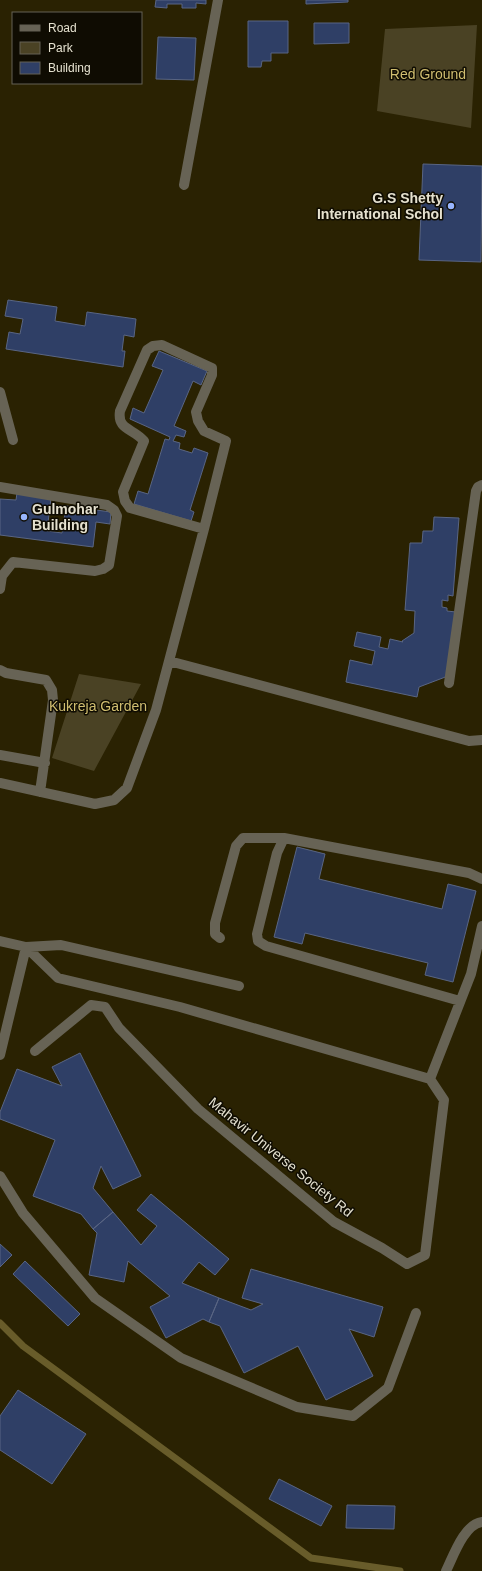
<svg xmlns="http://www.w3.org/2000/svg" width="482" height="1571" viewBox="0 0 482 1571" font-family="Helvetica,sans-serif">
<rect width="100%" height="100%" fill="#2a2202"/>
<path fill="#4a4224" d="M477,25L471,128L377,111L385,29Z
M79,674L141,684L94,771L52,758Z"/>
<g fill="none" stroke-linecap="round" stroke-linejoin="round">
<path stroke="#685c2a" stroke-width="7" d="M0,1323L23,1346L311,1558L400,1571"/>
</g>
<path fill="#2f3f66" stroke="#596583" d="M156,0H206V4L196,3V8H182V4H167V8L155,7Z
M306,0H348V2L306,4Z
M248,21H288V53H271V61H262L261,67H248Z
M314,23H349V43L314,44Z
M158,37L196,38L194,80L156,79Z
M423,164L482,166L481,262L419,260Z
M8,300L57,307L55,321L85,326L87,312L136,319L134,337L124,335L122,351H125L123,367L6,349L9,332L20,334L23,319L5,316Z
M159,351L207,371L201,385L193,381L174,426L186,431L184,437L176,435L173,441L180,443L179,449L192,453L194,448L208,453L190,510L194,512L191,521L134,504L138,491L148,494L165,439L169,440L170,437L130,419L133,408L144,413L163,370L152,366Z
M17,493L51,498L47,531L62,533L66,506L111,512L110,524L96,522L93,547L0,535V499L16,500Z
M434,517L459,518L453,596L448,595V601L442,600V607L447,608V611L456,612L448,676L419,687L417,697L346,682L350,660L372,665L375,651L354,646L357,632L381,637L379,647L388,649L390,639L403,642L402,641L414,633L415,611L405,610L410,543H422L423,531H433Z
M297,847L325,854L319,879L442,909L448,884L476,891L453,982L425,975L428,963L305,933L302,944L274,937Z
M80,1053L141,1176L113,1189L101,1166L93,1188L113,1212L93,1229L81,1214L33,1196L55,1140L0,1119V1112L17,1069L62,1086L52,1067Z
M151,1194L229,1259L215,1275L199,1262L182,1283L219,1298L209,1322L203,1319L166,1338L150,1307L170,1296L128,1261L124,1282L89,1275L97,1233L93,1229L113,1212L141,1245L157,1226L137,1210Z
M0,1244L12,1255L0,1267Z
M25,1261L80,1314L68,1326L13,1274Z
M251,1269L383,1307L374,1337L349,1329L373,1376L326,1400L298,1346L244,1373L220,1326L209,1322L219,1298L251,1310L263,1304L242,1298Z
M18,1390L86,1434L52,1484L0,1450V1416Z
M279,1479L332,1506L321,1526L269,1499Z
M347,1505L395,1506L394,1529L346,1528Z"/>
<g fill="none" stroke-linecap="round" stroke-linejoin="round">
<path stroke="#676355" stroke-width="10" d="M449,683L476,491L478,487L482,485"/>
<path stroke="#676355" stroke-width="10" d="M184,185L218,0
M0,392L13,440
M0,487L107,505L114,510L117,516L109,565L103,569L95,571L13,562L2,576L0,589
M169,661L469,741L482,740
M0,670L6,673L46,680L52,690L53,700L40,792
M0,755L45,763
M0,783L95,804L114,800L127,788L156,710L204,529L130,508L125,501L123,492L144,441C133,428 117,430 120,411L147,350L153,346L162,345L212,368V375L196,412L198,421L204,431L226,441L204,529
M220,938L215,934V923L236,846L243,838H284
M0,941L26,947L58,978L180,1007L430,1079L444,1100L425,1255L407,1264L382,1248L334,1222L198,1109L119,1028L105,1007L91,1005L35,1051
M460,1001L266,946L258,941L257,934L277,853L284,838L469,873L482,879
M0,1055L26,947L61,945L239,986
M430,1079L471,974L482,926
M0,1176L23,1213L95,1298L181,1358L297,1407L353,1416L388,1388L416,1313
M446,1571C453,1557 464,1524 482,1522"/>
</g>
<g fill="#98b5fd" stroke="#0f0c02" stroke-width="1.5">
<circle cx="451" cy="206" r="4"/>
<circle cx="24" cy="517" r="4"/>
</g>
<g text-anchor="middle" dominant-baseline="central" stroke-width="3" stroke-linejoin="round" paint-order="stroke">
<g font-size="14" fill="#d1be70" stroke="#0f0c02">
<text x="428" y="74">Red Ground</text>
<text x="98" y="706">Kukreja Garden</text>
</g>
<g font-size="14" font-weight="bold" fill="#e5e1cf" stroke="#0f0c02" text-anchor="end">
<text x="443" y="198">G.S Shetty<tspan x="443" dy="16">International Schol</tspan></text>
<text x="32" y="509" text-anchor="start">Gulmohar<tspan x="32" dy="16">Building</tspan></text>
</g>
<g font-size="14" fill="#e5e1cf" stroke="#0f0c02">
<text transform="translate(281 1157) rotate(39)">Mahavir Universe Society Rd</text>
</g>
</g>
<rect x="12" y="12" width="130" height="72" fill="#0f0c02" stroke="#656154"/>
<rect x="20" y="25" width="20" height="6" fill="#676355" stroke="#656154"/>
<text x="48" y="32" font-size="12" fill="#e5e1cf">Road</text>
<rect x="20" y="42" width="20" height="12" fill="#4a4224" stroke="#656154"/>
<text x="48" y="52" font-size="12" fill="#e5e1cf">Park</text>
<rect x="20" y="62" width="20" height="12" fill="#2f3f66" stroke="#656154"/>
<text x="48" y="72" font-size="12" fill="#e5e1cf">Building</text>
</svg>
